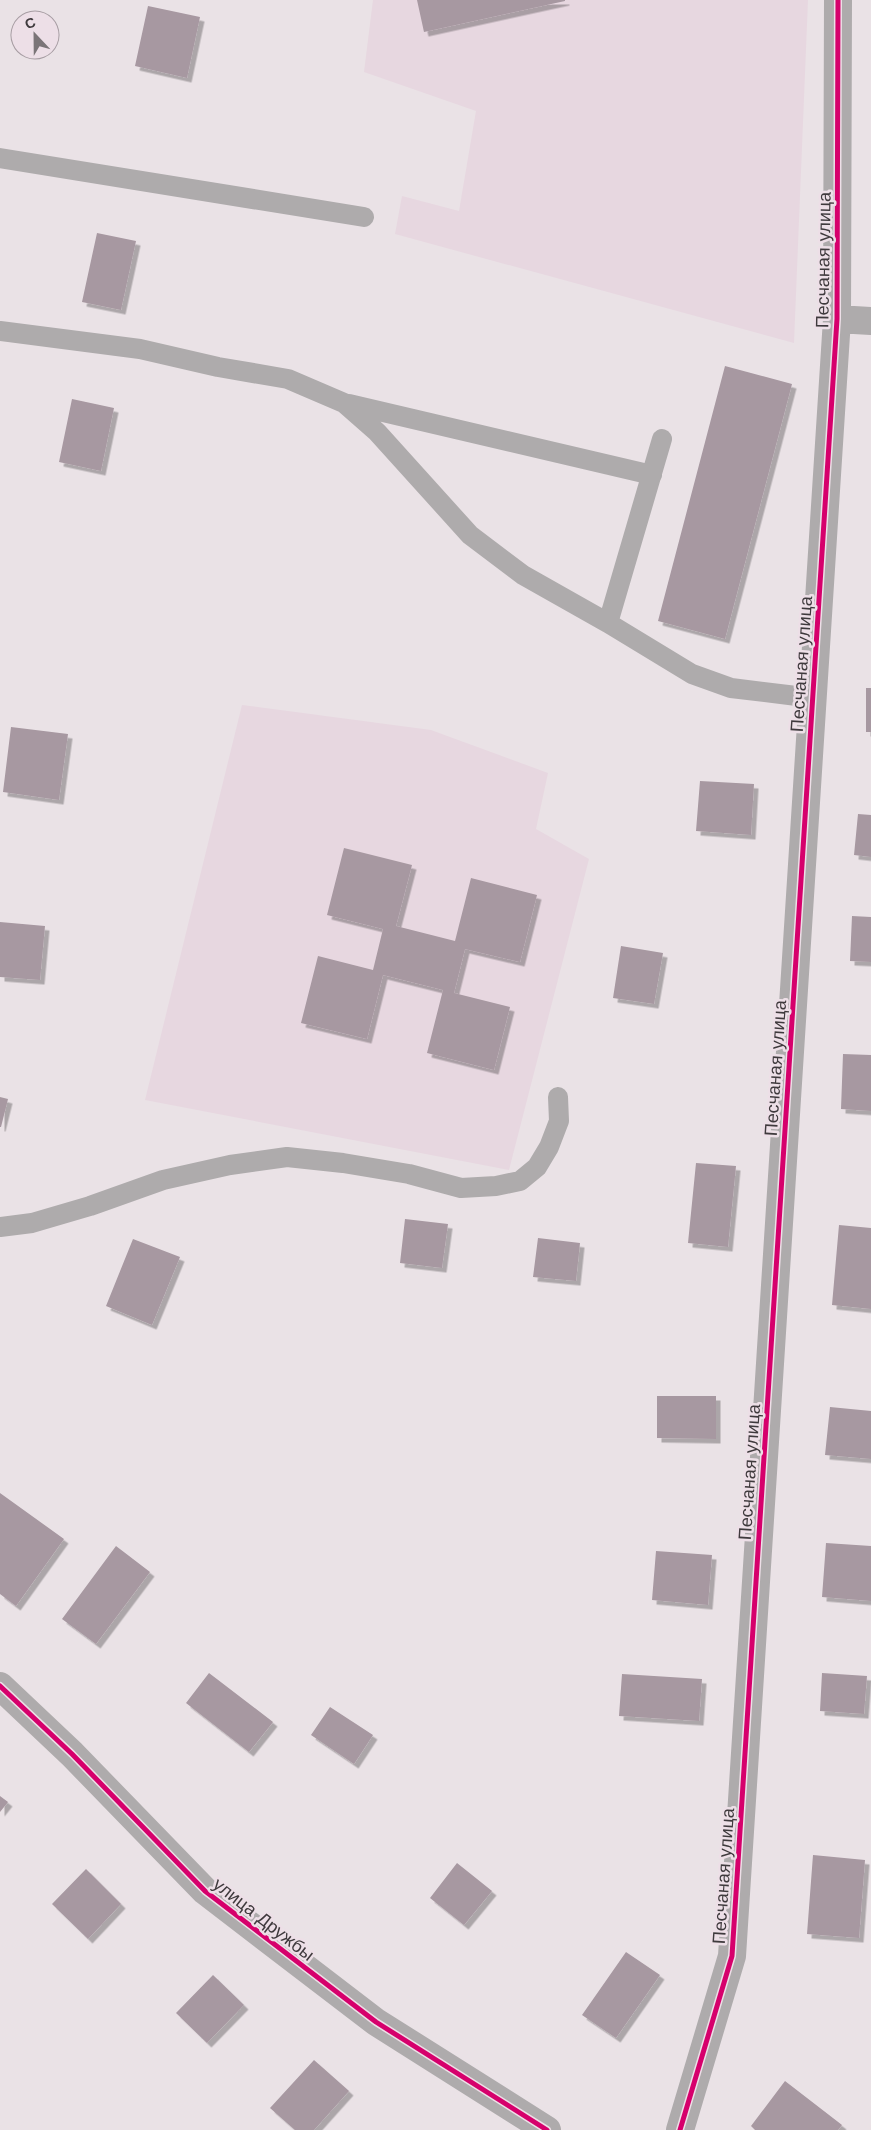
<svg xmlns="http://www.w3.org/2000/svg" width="871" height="2130" viewBox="0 0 871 2130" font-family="'Work Sans',sans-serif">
<defs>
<filter id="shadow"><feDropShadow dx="4.5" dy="4.5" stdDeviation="0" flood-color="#0004"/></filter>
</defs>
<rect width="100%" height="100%" fill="#eae2e6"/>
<path fill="#e7d7e0" d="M373,0H808L794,343L395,234L402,196L459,211L476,111L364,72Z
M242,705L431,730L548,773L536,829L589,859L509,1170L145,1100Z"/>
<path fill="#a798a1" filter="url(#shadow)" d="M417,0H565V1L424,32Z
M148,6L200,17L187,78L135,66Z
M97,233L136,241L121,310L82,302Z
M725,366L792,384L725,639L658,621Z
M72,399L114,408L101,471L59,462Z
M866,688H871V732H866Z
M11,727L68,734L59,800L3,792Z
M700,781L754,784L751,835L696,831Z
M858,814L871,815V857L854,855Z
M344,848L412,865L396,926L455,941L471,878L537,895L520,962L465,949L454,993L510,1007L494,1070L427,1053L443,990L383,975L367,1039L301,1023L318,956L373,970L383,929L327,915Z
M852,916L871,917V962L850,961Z
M0,922L45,926L40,980L0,977Z
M621,946L663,953L654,1004L613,998Z
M843,1054L871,1055V1111L841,1109Z
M0,1097L8,1099L1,1127H0Z
M696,1163L736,1166L728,1247L688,1243Z
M405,1219L448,1224L442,1268L400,1263Z
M839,1225L871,1228V1309L832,1305Z
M538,1238L580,1243L576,1281L533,1277Z
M133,1239L180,1257L152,1325L106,1306Z
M657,1396H716V1439L657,1438Z
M830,1407L871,1411V1459L825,1455Z
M0,1493L64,1539L16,1606L0,1594Z
M826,1543L871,1546V1601L822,1597Z
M116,1546L150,1572L96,1644L62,1619Z
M656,1551L712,1555L708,1605L652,1600Z
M209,1673L273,1722L249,1752L186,1703Z
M822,1673L867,1676L864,1714L820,1711Z
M622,1674L702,1679L699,1721L619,1716Z
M330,1707L373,1735L354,1764L311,1735Z
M0,1796L8,1802L0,1812Z
M813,1855L865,1860L859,1938L807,1934Z
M457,1863L492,1891L464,1925L430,1898Z
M86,1869L121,1904L88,1939L52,1904Z
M626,1952L660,1975L616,2038L582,2015Z
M213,1975L244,2005L207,2043L176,2013Z
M314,2060L349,2091L314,2130H295L270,2108Z
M785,2081L842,2125L838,2130H755L751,2126Z"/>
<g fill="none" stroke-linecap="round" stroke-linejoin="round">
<path stroke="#aeabac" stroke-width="20" d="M0,158L364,217
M0,331L140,349L218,367L288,379L344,403L377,432L470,535L523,575L608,623L692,674L731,688L813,698
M349,404L652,475
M608,623L662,439
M0,1227L32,1223L90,1206L163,1180L230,1165L287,1157L343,1163L409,1174L461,1188L496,1186L520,1181L537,1167L549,1147L559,1121L558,1097"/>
<path stroke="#aeabac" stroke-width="28" d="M837,319L871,321
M0,1686L72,1754L205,1891L376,2022L547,2130
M680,2130L732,1956L837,319L838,0"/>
<g stroke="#eddfe7" stroke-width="8">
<path id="cycleway" d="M0,1686L72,1754L205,1891L376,2022L547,2130
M680,2130L732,1956L837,319L838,0"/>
</g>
<use href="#cycleway" stroke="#d6006c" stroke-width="5"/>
</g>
<g text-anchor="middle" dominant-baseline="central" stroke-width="5" stroke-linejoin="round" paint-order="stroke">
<g font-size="18" fill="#3f3a3d" stroke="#eddfe7">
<text transform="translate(823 260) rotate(-89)">Песчаная улица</text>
<text transform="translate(801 664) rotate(-86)">Песчаная улица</text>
<text transform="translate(775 1068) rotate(-86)">Песчаная улица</text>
<text transform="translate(749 1472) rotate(-86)">Песчаная улица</text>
<text transform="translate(723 1876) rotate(-86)">Песчаная улица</text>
<text transform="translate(264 1919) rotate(38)">улица Дружбы</text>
</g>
</g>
<g transform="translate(35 35) rotate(338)"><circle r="24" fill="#eddfe7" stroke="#a79da3"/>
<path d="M0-4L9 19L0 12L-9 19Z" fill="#7b7578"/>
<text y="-8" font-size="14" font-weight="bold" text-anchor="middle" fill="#3f3a3d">С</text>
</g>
</svg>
